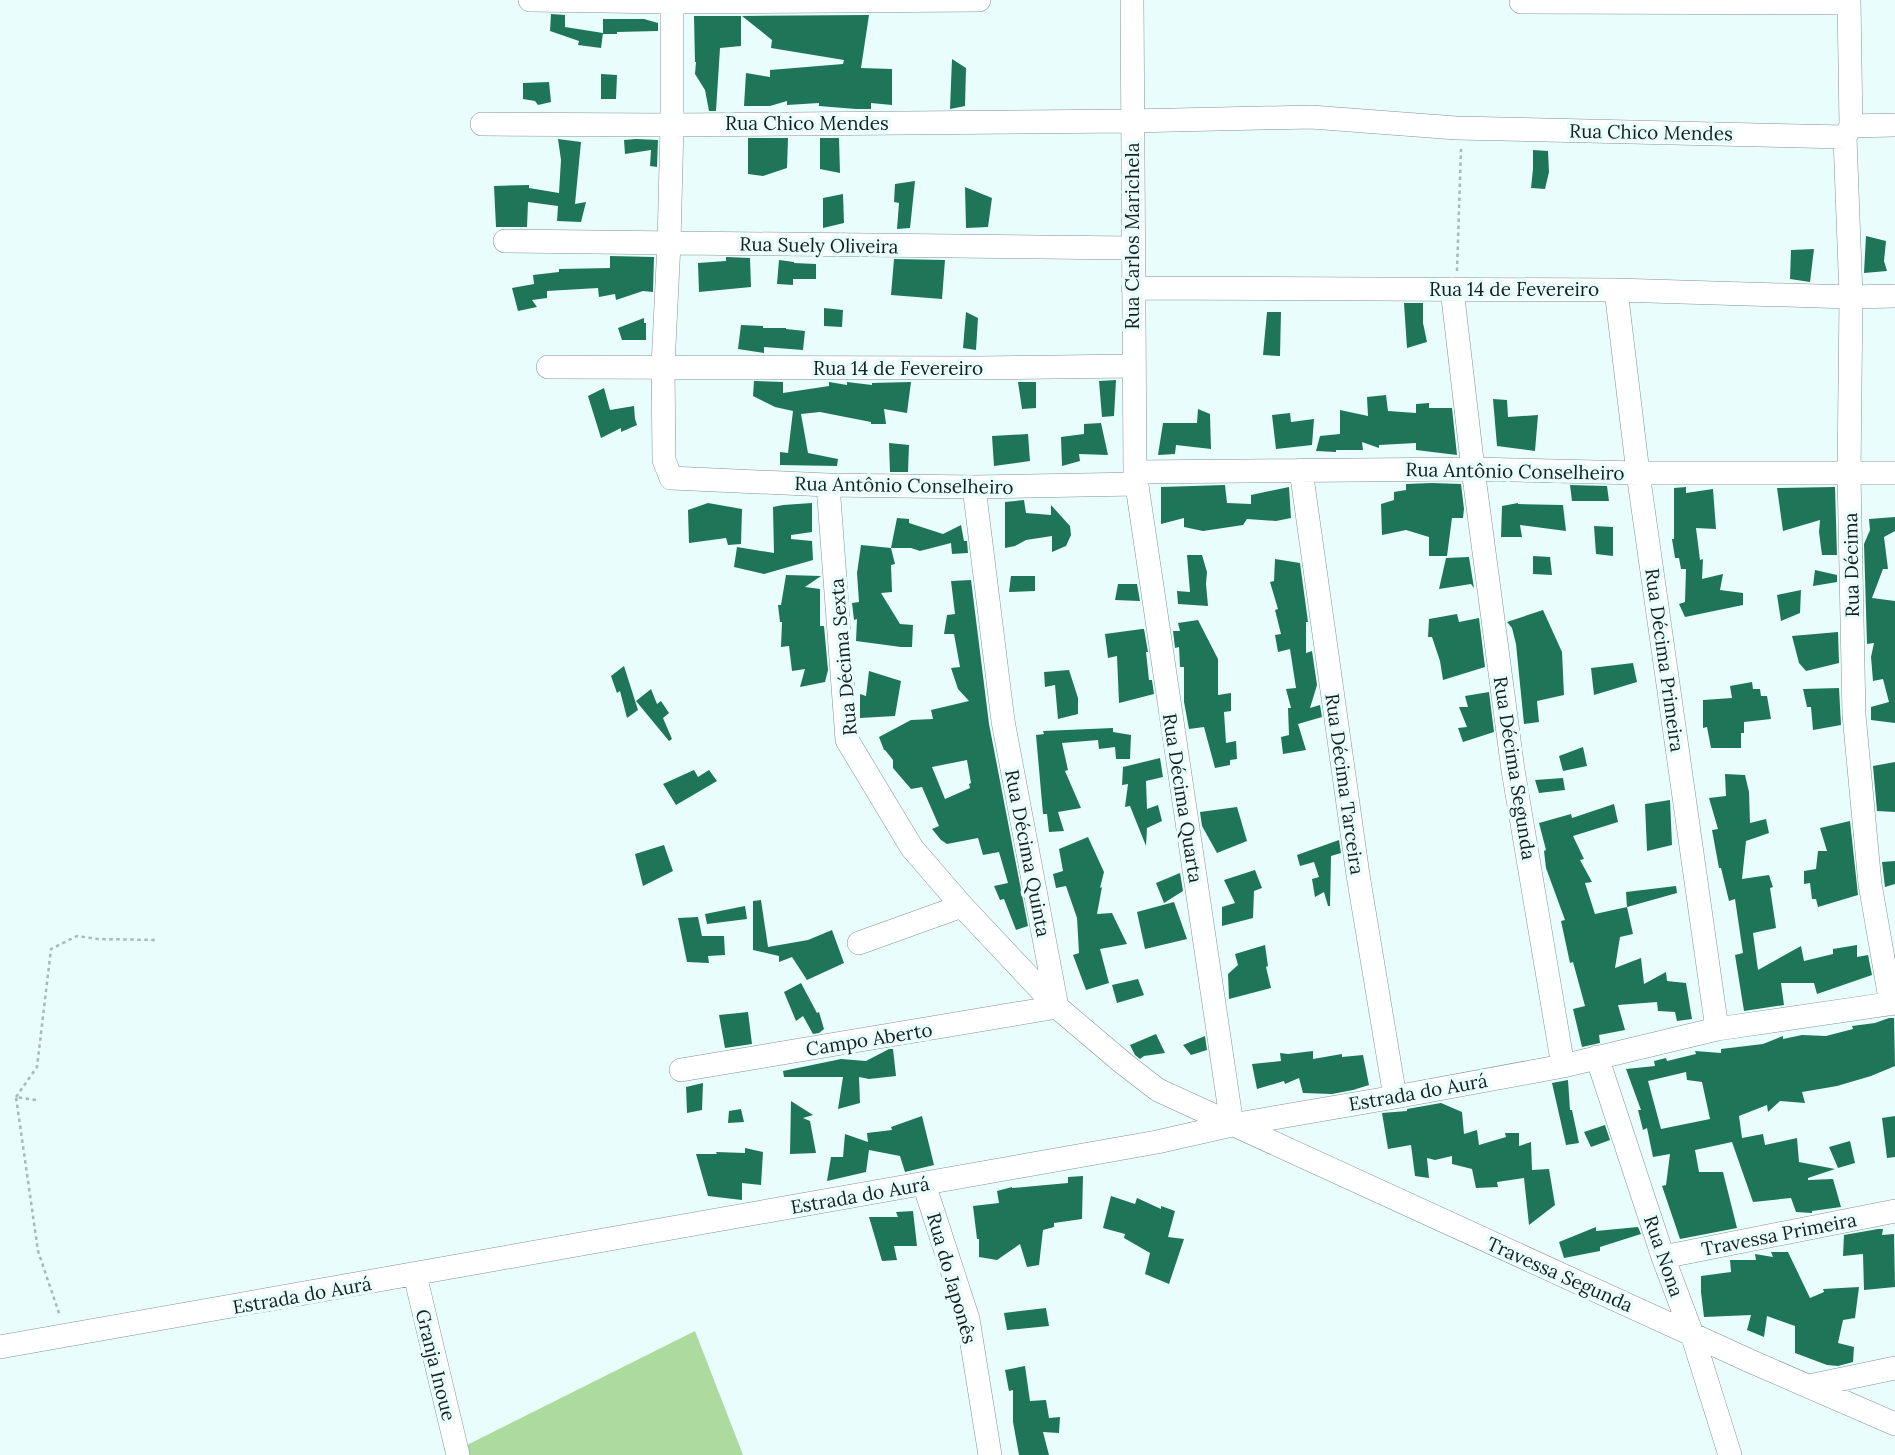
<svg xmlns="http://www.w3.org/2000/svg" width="1895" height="1455" viewBox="0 0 1895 1455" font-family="Lora,serif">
<rect width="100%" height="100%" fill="#e9fefc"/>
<path fill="#acda9f" d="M695,1331L743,1455H447Z"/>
<path fill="#1f7557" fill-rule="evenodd" d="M551,14L565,15V27L603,33L601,48L578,45L579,41L550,31Z
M869,15L861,68L892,69V105L871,103V109H856L819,106V103L787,105V101L770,106H744L746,73L770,77V70L843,64L844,60L771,48L772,40L742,16Z
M694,16H741V46L720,48L716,111H709L705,90L695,74L696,62H695Z
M603,19H644L658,23V31L617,32V34H603Z
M952,59L966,68L965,106L950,109Z
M601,74L617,75L616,99H601Z
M549,82L551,102L538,105L535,101L523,99V83Z
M748,138H788L787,168L763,176L748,174Z
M820,138H839L840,173L820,169Z
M558,139L581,142L575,204L586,202L581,222L557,221L558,206L528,202L527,227H496L494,186L529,185V188L559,193L561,160Z
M636,139L658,140L657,167L650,166L651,150L625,154L624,140Z
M1533,150L1548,151L1549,172L1545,189L1531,188L1533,169Z
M915,181L910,228L897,229L899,203L894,202L895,184Z
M965,187L992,198L988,227L966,228Z
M843,194L844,223L823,228V198Z
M1866,236L1886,241L1884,261L1887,271L1864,273Z
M1814,249L1810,282L1790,279L1791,250Z
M610,256L654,257L653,292L643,291L616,300L615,294L599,297L598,288L547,291V298L532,300L537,307L518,311L512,288L534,284L533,275L559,272V269L610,268Z
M726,257L750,258L751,287L699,292L698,263L726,261Z
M894,259L945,260L942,299L891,295Z
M779,260L794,262V263L816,264V279H793V285L777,284Z
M1404,303H1423V323L1427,342L1407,348Z
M824,308L843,310L842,327L824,326Z
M966,312L978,318L976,350L963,348Z
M1267,312H1281L1280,356L1263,355Z
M644,318V323H646V340H622L618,328Z
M741,325L763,326V328H786V329L805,331L803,350L764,347V353L738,349Z
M1116,380L1114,416L1102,417L1099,381Z
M754,381L783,382V393L829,386V382L847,385V382L872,385V383L911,382L907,413L884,409L886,424H871V422L820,412L801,414L808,453L838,459L837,466L780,465V452L788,453L793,411L775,407L753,396Z
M1018,382H1036V408L1022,409Z
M604,388L610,410L634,406L635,419L637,425L621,432V428L601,438L588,396Z
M1386,395L1388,411L1416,413V404L1429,403V408H1452L1457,455L1416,450V443L1379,445V448L1362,442L1363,450H1336V452L1316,451L1320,436L1340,434V410L1368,416L1367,397Z
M1493,399L1507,400L1508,417L1538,415L1535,451L1497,446Z
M1198,409L1210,414L1211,449L1176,445L1175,454L1158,455L1163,423H1197Z
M1290,413L1291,422L1314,419L1312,445L1276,449L1272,415Z
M1101,423L1108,455L1079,454L1080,461L1062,466L1061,437L1084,434V424Z
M1028,434L1030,461L994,466L992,436Z
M889,443L909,445L908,472H890Z
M1432,483L1461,484L1464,509L1463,518H1452L1447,556H1429V537L1406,530L1382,535L1381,504L1394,500V492L1406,490V484Z
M1225,485L1227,503L1251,504V495L1289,487L1291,518L1276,521L1247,519L1243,525L1203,531L1184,527V518L1161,524V487Z
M1570,485L1607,486L1609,501H1572Z
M1686,487V493L1713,489L1716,529L1696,528L1700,560L1703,559L1702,579L1723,574L1720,590L1743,593V605L1685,617L1679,604L1685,602L1686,569H1681L1679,558H1675L1672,539H1674V488Z
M1835,487L1837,555H1822L1819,532L1820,520L1783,531L1777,488Z
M1024,500L1026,513L1051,515V505L1070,526L1071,535L1066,546L1052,552V536L1026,540L1015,546L1005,548V502Z
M708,503L742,509L741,544L728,545L726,538L689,543L688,510Z
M812,503V532L791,535V539L812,541L813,560L764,574L734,567L737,547L774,553L773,507L783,505Z
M1518,503V504L1563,505L1566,531L1520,525L1522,537H1501L1502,506Z
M1895,517V531L1884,537L1888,569H1883L1872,598L1895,601V723L1871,720V707L1889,702L1883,679L1873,681L1871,657L1874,643L1867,644L1864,544L1870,530L1869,519Z
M897,518L909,519V523L943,534L961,525L964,541H967L968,553L952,554L951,543L920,551L911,548H891Z
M1594,526L1613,527V556L1596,554Z
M861,545L891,548L895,564L891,565L892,592L881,593L900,624L913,625L912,647H901L856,641L857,619L854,620L852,603L859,602L857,573Z
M1187,555H1202L1207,572L1206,584L1208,606L1178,604L1177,591L1190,592Z
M1533,556L1550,557L1552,575L1533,574Z
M1469,557L1474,588L1471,584L1439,589L1446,558Z
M1275,559L1300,563L1308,622H1306V653L1312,651L1317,685L1310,708L1320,705L1322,717L1298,724L1306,750L1283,754L1281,737L1289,735L1288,708H1291L1286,689L1296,688L1290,649L1278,652L1275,635L1281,634L1275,610L1278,609L1270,582L1274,581Z
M1815,570L1837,575V582L1813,586Z
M786,575L821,576L805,587L820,589V626H824L828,670L825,682L800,687L805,669L792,671L789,646L781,647L782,622H780L778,605H781Z
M1011,576H1035V591L1009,592Z
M971,580L989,724L1028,926L1016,930L1004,899L1000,900L994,886L1008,883L999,852L983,855L978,838L947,844L941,840L932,829L939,826L922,787L911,789L893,768V760L885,750H884L879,737L911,720L933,719L931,710L969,701L958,689L951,668L960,667L954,634H944L947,615L955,614L951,581ZM967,760L971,783L969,784L970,788L945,799L932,767Z
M1118,584H1137L1140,601L1115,600Z
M1801,590L1800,613L1781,621L1777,595Z
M1543,610L1562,652L1564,695L1537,701L1539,722L1524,724L1516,644L1512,628L1507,622Z
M1457,614L1459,622L1479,618L1485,667L1443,680L1440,661L1432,637H1428L1429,619Z
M1198,620L1218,659V695L1231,693V711L1224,712L1226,743L1236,741L1237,759L1230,760V765L1215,768L1204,727L1189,729L1184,702V667H1180L1179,647L1175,648L1173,631H1180L1178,623Z
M1142,629H1144L1148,652H1146L1149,680H1152L1154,694L1119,703L1117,656L1108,658L1105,634Z
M1838,632L1839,663L1806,671L1799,663L1792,636Z
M1633,663L1637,682L1594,695L1591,668Z
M624,666L638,710L627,718L620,691L617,693L611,676Z
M1069,670L1078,698V714L1058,719L1055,685L1045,687L1044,672Z
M869,671L901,681L895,716L860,718V694L866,696Z
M1752,682L1753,689H1760L1761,696H1767L1771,719L1744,722V733H1741V748H1711L1707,727L1703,728V700L1732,698L1730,686Z
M1839,688L1841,725L1813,730L1811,707H1807L1803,689Z
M651,689L657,704L661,701L669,713L663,718L672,739L669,741L636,701Z
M1489,692L1494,732L1463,742L1458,728L1467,727L1459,707H1468L1465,696Z
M1113,728V732L1131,735L1130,759H1116L1115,747L1099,749L1098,740L1062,743L1068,770L1065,771L1081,808L1058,812L1064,831L1049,832L1047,814H1043L1036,735L1044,734L1043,731Z
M1583,747L1587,766L1563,771L1559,756Z
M1160,758L1163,777L1146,781L1147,809L1158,805L1162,821L1147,828L1146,846L1130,806L1125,807L1128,784L1122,785L1123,767Z
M1895,762V812L1877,811L1873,766Z
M694,770L698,777L709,770L717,781L676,805L663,784Z
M1725,774L1745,775L1749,792L1750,823L1766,819L1769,833L1746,841L1742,879L1769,875L1773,887L1770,888L1776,928L1753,933L1758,970L1801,946L1804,961L1833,954V949L1857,945V957L1868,955L1872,975L1817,994L1814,983H1781L1784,1005L1744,1011L1735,955L1743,953L1735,899L1729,901L1721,868H1719L1712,830L1718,829L1709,798L1726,796Z
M1563,778L1565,790L1539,793L1535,780Z
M1670,800L1672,845L1647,851L1645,804Z
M1614,804L1618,822L1573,836L1584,859L1580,860L1592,882L1585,883L1595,914L1627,907L1633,934L1620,937L1615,968L1641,958L1644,984L1666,972L1667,981L1686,983L1692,1019L1677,1021L1675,1012L1658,1011L1657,1002L1618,1005L1625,1030L1599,1035L1600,1043L1582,1047L1573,1009L1585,1006L1573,962L1570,963L1561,921L1565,920L1546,868L1544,851L1546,850L1539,823L1571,814L1572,818Z
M1237,807L1247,841L1217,853L1202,826L1200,812Z
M1850,821L1858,895L1818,907L1816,899H1812L1810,883L1804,884V871L1816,869L1818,851H1827L1820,828Z
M1088,837L1104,872L1100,888L1102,887L1097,914L1112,913L1127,944L1100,949L1109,983L1086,990L1073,955L1079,953L1077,918L1066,886L1056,888L1053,874L1063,871L1059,849Z
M1339,840L1341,853L1331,856L1330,906H1328L1324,892L1315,897L1312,879L1319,877L1314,862L1300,866L1297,855Z
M664,845L673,871L643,886L635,854Z
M1895,861V884L1885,887L1882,862Z
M1255,870L1262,888L1254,891L1253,918L1222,926V907L1235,903L1224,880Z
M1180,873L1183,891L1164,903L1156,883Z
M1676,886L1677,893L1627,907L1626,892Z
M761,900L768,947L808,940L832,930L844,963L807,980L792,957L779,962V956L753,950V901Z
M1174,902L1187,939L1145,949L1137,912Z
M745,906L747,919L707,924L705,914Z
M698,917L702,936H724L725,955L708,956L709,963L687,962L678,918Z
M1265,945L1268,966L1266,967L1271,988L1229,999L1228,974L1238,965L1235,954Z
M1138,979L1144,995L1117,1003L1112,985Z
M801,983L817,1013L819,1012L824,1029L819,1033L813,1034L803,1016L796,1021L784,992Z
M748,1012L752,1044L725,1048L719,1015Z
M1889,1018H1894L1895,1066L1871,1076L1837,1086L1802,1092L1805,1103L1780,1101L1768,1112L1767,1105L1739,1116L1742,1138L1763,1134L1765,1145L1797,1138L1799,1162L1835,1169L1808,1178V1180L1833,1179L1841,1207L1812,1211V1213L1796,1212L1791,1198L1753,1202L1732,1142L1695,1150L1699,1172H1723L1737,1228L1680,1239L1662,1186L1666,1185L1670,1154L1653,1157L1647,1128L1643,1130L1638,1110H1641L1626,1069L1655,1066L1654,1061L1666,1058L1667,1061L1696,1054L1695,1051L1721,1053V1049L1763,1044L1783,1036V1039L1802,1035L1826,1036L1853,1029L1852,1026L1875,1023ZM1686,1072L1687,1080L1702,1082L1710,1119L1661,1129L1648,1081Z
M1156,1034L1165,1053L1144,1056L1140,1059L1135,1055L1130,1045Z
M1205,1036L1207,1050L1191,1055L1183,1045Z
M889,1049H893L896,1076L869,1079L859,1077L860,1103L838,1109L843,1077H784L783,1071L841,1059L866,1061Z
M1313,1051V1059L1342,1054V1057L1363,1055L1369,1085L1353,1090L1332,1094L1303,1093L1299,1078L1285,1084L1284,1081L1257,1089L1252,1064L1281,1061L1280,1053L1288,1054Z
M1568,1080L1570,1110H1572L1579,1143L1566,1145L1552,1083Z
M703,1083L702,1110L687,1113L686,1087Z
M791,1101L813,1115L803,1118L810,1121L816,1153L790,1154Z
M1441,1103L1462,1112L1464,1134L1477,1130L1479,1145L1506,1137L1505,1133H1519V1146L1531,1142L1532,1170L1549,1169L1555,1205L1529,1225L1524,1178L1497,1182L1498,1187L1476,1188L1472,1169L1452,1164V1156L1435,1160L1427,1158L1429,1178L1415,1176L1411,1145L1388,1149L1382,1113L1407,1111V1109Z
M741,1109L744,1122L728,1123L729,1111Z
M922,1116L934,1165L905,1172L900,1156L869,1150L866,1172L827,1181L831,1157H843L845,1134L868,1142L867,1133L892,1130L891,1127Z
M1895,1116V1157L1887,1158L1882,1118Z
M1605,1125L1610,1140L1591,1147L1584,1132Z
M1850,1141L1855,1163L1838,1168L1829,1147Z
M745,1148L763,1152L761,1185L742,1183V1200L708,1196L696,1154H717L716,1152L745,1153Z
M1083,1176L1082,1219L1054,1223V1227L1043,1230L1039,1265L1027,1267L1020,1244L997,1260L979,1257V1239H977L973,1206L999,1203L997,1191L1012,1187V1188L1068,1183V1177Z
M1111,1196L1135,1204L1137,1198L1161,1209V1206L1175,1211L1168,1237L1184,1239L1169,1284L1145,1274L1150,1253L1124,1238L1125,1234L1103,1228Z
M913,1211L917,1246H894L897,1260L882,1261L869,1217H898L896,1212Z
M1596,1227V1231L1638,1227L1641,1234L1600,1247V1251L1564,1258L1559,1242Z
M1878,1229H1883L1882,1235L1894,1234L1895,1287L1864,1290L1863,1254L1843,1256L1844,1235Z
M1771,1252H1788L1810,1298L1824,1292L1823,1289L1859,1287L1855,1318L1843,1320L1838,1343L1854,1347L1853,1362L1838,1366L1827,1365L1795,1353V1326L1767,1316L1764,1337L1747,1330L1751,1315L1704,1317L1701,1292V1276L1731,1272L1730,1260H1756L1755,1254L1773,1257Z
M1046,1308L1049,1326L1007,1330L1004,1313Z
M1025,1366L1030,1401L1046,1400L1049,1418L1060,1417L1059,1433L1043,1432L1049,1455H1019L1013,1422V1390L1009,1391L1005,1370Z"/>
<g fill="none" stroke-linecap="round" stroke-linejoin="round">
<g stroke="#819493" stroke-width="24">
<path id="minor" d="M530,0L672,2L979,0
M672,0V125L669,243L663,366L664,460L671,478L828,485L974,487L1136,484
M1132,0L1135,472L1232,1125
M1849,0L1851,126L1845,137L1851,297L1849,474L1854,715L1870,884L1891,1004
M1521,2L1849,3
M482,124L672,125L1131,121L1311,117L1456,128L1845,137
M1851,126L1895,125
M505,241L1132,248
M1133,288L1616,290L1851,297L1895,296
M1452,289L1473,469L1513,770L1563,1066
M1616,290L1638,473L1717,1029
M548,367L979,368L1133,366
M1301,470L1358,875L1395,1097
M1135,472L1473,469L1638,473H1895
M828,485L847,740L912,848L962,906L1057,1007L1123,1063L1158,1090L1750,1361L1895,1424
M974,487L1003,721L1057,1007
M859,943L962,906
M1597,1057L1663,1257L1692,1334L1730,1455
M681,1070L1057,1007
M924,1184L968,1319L990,1455
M1663,1257L1895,1211
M415,1275L458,1455
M0,1347L1157,1142L1232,1125L1395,1097L1563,1066L1717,1029L1895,1003
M1809,1386L1895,1368"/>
</g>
<path stroke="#a8b9b7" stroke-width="2.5" stroke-dasharray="3.5 3.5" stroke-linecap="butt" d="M1457,271L1461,149
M16,1097L37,1067L51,949L77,936L98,939L157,940
M36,1100L16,1097L38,1251L60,1316"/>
<use href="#minor" stroke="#fff" stroke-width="23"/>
</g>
<g text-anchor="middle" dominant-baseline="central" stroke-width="7" stroke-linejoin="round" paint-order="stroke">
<g font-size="19" fill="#18201f" stroke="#e9fefc">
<text x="807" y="123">Rua Chico Mendes</text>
<text transform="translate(1651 132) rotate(1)">Rua Chico Mendes</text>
<text transform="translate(1132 236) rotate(-90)">Rua Carlos Marichela</text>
<text transform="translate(819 245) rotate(1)">Rua Suely Oliveira</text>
<text x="1514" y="289">Rua 14 de Fevereiro</text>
<text x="898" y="368">Rua 14 de Fevereiro</text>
<text transform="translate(1515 471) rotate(1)">Rua Antônio Conselheiro</text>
<text transform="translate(904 485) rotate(1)">Rua Antônio Conselheiro</text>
<text transform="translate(1851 565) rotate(-91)">Rua Décima</text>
<text transform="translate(843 657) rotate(-95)">Rua Décima Sexta</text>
<text transform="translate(1665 660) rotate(82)">Rua Décima Primeira</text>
<text transform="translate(1515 768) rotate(81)">Rua Décima Segunda</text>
<text transform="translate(1345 784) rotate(82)">Rua Décima Tarceira</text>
<text transform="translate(1183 798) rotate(81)">Rua Décima Quarta</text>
<text transform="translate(1028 853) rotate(79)">Rua Décima Quinta</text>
<text transform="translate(869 1039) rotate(-9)">Campo Aberto</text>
<text transform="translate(1418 1092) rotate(-10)">Estrada do Aurá</text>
<text transform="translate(860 1195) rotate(-10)">Estrada do Aurá</text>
<text transform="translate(1779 1234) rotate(-11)">Travessa Primeira</text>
<text transform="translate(1664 1256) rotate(71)">Rua Nona</text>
<text transform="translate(1560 1274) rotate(24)">Travessa Segunda</text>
<text transform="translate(952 1278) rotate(74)">Rua do Japonês</text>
<text transform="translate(302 1295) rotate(-10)">Estrada do Aurá</text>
<text transform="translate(436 1365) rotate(76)">Granja Inoue</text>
</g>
</g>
</svg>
